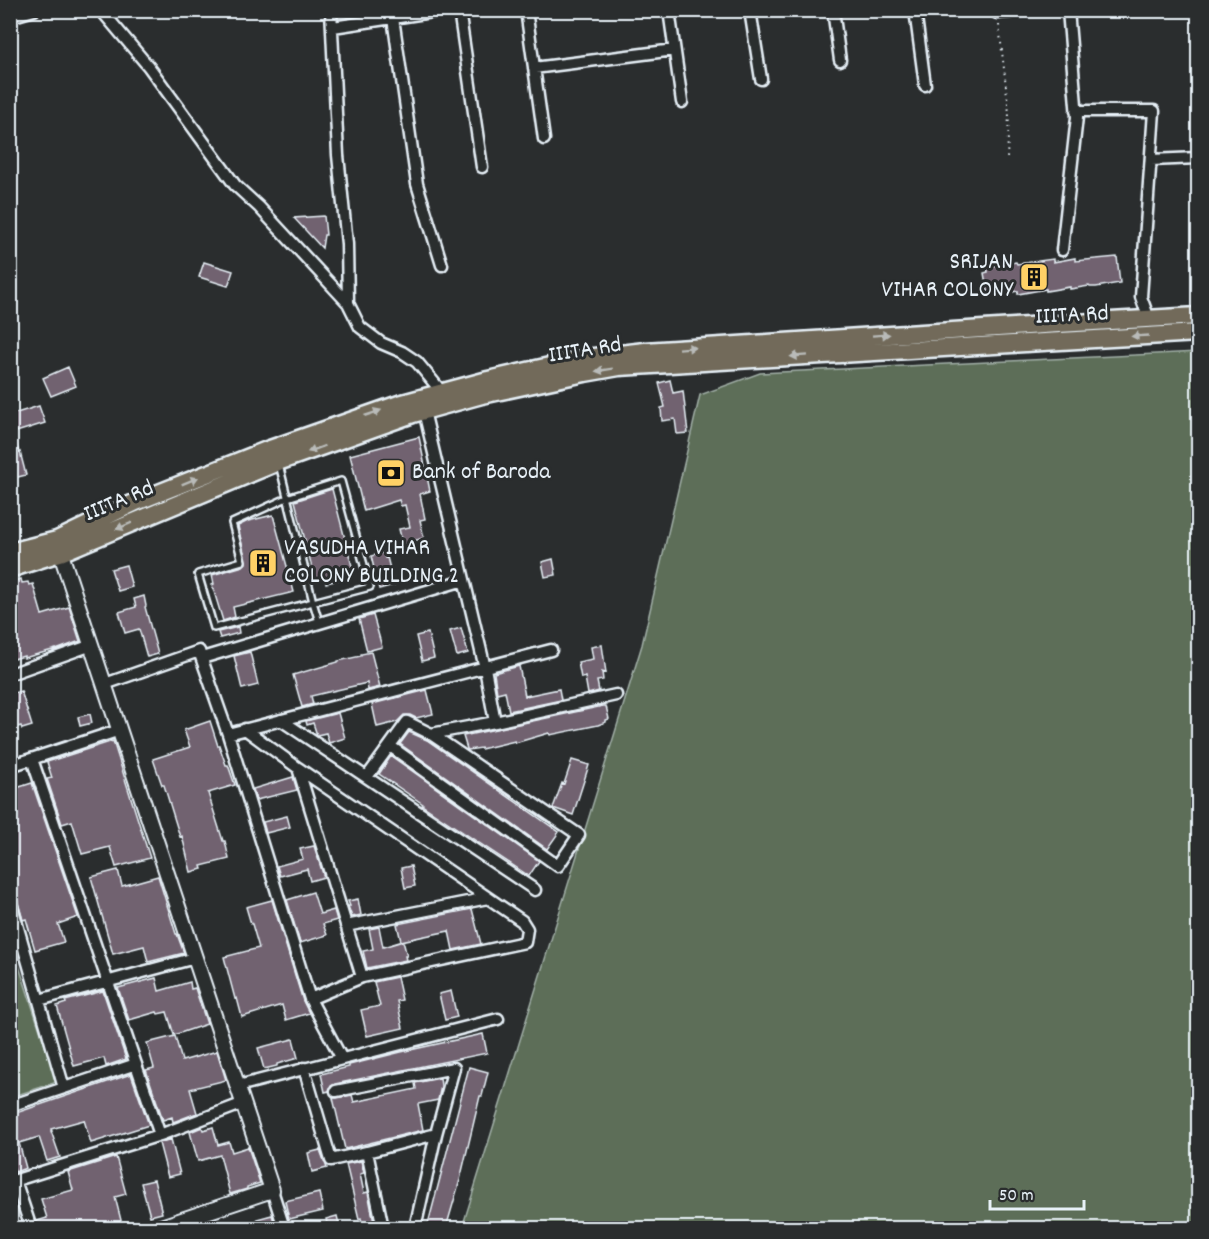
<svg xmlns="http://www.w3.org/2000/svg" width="1209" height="1239" viewBox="0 0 1209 1239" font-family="Dekko,sans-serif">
<rect width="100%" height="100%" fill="#2a2d2e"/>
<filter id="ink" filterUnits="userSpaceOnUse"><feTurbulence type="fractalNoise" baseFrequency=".0167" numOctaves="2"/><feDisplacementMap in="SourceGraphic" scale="12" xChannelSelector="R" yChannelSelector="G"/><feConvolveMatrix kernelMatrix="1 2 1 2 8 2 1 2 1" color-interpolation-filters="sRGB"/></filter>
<g filter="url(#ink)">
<path fill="#5d6e58" stroke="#a2b0a8" stroke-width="1.5" d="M1198,352V1228H462L642,645L700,395L760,373Z
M10,939L57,1082L11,1097H10Z"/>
<path fill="#71626f" stroke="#e8f1f8" stroke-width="1.5" d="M324,216L326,235H324L322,248L294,218Z
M1117,257L1120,283L1096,287H1090L1089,286L1070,289V287L1046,291V289L1018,294V291L994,295V293L989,294L988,290H987L984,273L988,272L987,267L1016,262L1017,264L1053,259V262L1075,258V261Z
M204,262L233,271L228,286L199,277Z
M68,367L76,386L51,396L43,378Z
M670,380L673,393L683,391L688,433L677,434L675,419L662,421L661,408L665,407L659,383Z
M39,406L45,423L13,433L19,453L20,452L26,475L10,479V415Z
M419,437L430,491L420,494L425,519L420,520L424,538L413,541V543L403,545L399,529L410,527L405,505L401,506L399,500L364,511L350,455Z
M332,489L353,570L337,574L339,580L326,583L324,577L315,579L295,501Z
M273,515L294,592L233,607L235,617L223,621L212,585L214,584L212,575L243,566L246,563L238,526L248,521Z
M383,553L385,558L387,557L394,585L379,589L371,556Z
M553,559L556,575L545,577L542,562Z
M126,565L132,587L118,591L111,569Z
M21,579L22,583L28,582L29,585L33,584L42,615L69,607L80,641L56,650V649L24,658V656L10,660V582Z
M144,596L146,606L145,607L158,654L147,657L139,629L125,633L119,612L136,607L134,599Z
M373,615L382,647L367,651L359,619Z
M238,627L239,633L220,638L218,632Z
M461,628L468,653L457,656L450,631Z
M428,633L434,658L422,661L416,636Z
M602,645L606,673L602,672L603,680L597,681L599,691L588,694L585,677L581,678L578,662L593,659L591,647Z
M250,652L258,685L242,689L234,656Z
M371,652L380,687L368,690L367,683L311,696L313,704L302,707L293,675L338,662V661L361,656V654Z
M519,666L525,696L559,689L561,700L509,711L505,691L497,693L494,673Z
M427,690L433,714L416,718L410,715H404L397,722L377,727L372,704Z
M21,691L32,726L22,729L21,726L10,729V694Z
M603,706H606L609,719L606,720V722L598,725L550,735L549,733L515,743V741L481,749V748L468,750L467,749L463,736Z
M338,713L345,738L329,743L326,733L317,735L313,723L307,725L306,721Z
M90,714L92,723L80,726L78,717Z
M210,721L218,746L219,745L226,765H228L235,785L208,793L223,841H225L229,859L201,866L202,869L191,872L182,836L180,837L164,785H162L153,759L190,747L184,730Z
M409,732L427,740L559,832L547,849L400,744Z
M113,741L150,858L116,867L110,847L82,854L72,821L62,824L47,779L52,778L47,762Z
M391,756L539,861L529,876L422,805L423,804L379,774Z
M572,760L589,765L573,815L553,808L562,783L564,784Z
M293,777L297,790L256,800L253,789Z
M32,783L78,917L58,924L64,942L35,950L26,919L23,920L10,874V790Z
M287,816L290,827L266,833L263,822Z
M314,846L324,877L310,881L307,869L280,876L277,866L303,859L300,849Z
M411,866L415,886L405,888L401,868Z
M118,870L122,886L158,876L176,934H177L184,953L148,962L144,946L113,954L91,877Z
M313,892L320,914L334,910L337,920L323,924L327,935L300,943L287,900Z
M358,899L361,915L352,917L348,906H350L348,901Z
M272,900L303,1001L309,1013L286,1020L282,1005L242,1017L237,998L235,999L224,957L259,948L252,924H251L246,907Z
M472,909L481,944L453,950L449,931L401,941L397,924Z
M379,927L383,947L403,941L407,956H405L406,960L367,968L363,951L373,949L369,929Z
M397,977L402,1000L397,1001L403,1028L367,1036L361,1010L380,1006L374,982Z
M156,978L159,991L190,982L191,989L195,988L207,1024L174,1035L167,1012L158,1014L157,1012L129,1020L118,988Z
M103,991L126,1059L106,1066L104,1058L74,1066L57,1006L66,1003L65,1001Z
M451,991L457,1017L445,1020L439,994Z
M483,1034L487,1053L335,1084L331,1086L329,1091L325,1092L321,1074L349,1067V1065L401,1052Z
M175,1036L182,1061L217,1051L226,1080L190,1089L197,1113L173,1122L172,1117L163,1120L146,1070L154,1068L147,1043Z
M293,1039L298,1058L277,1064V1066L264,1069L258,1048Z
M469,1067L488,1072L482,1096H480L460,1180L446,1228H427Z
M131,1074L149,1125L91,1143L84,1120L51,1129L52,1131H51L60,1157L47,1161L39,1137L19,1143L26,1168L15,1172L10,1157V1115Z
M440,1078L441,1086L438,1100L418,1104L423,1130L345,1149L333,1098H337L352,1095L354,1102L416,1089L415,1083Z
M202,1127L203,1130L213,1127L218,1145L229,1142L232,1152L248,1147L260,1183L247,1187V1189L230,1194L220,1155L198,1161L190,1132Z
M171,1139L180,1174L168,1177L159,1143Z
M320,1150L327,1168L312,1172L308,1153Z
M116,1157L126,1194L115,1197L123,1228H38L37,1221L47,1218L41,1199L73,1190L68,1172Z
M361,1161L364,1173L360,1174L364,1193L368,1192L375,1228H363L361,1218L359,1219L346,1164Z
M154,1180L162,1213L150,1216L141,1183Z
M319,1193L323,1211L289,1219L285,1201Z
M272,1215L276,1228H259L257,1219Z
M337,1216L340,1228H328L326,1219Z"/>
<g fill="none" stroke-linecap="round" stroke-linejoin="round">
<g stroke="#e8f1f8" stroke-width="10">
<path id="service" d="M279,464L313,602L370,587L341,481L287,498L232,523L242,561L198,574L214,628L313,602L319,622"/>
</g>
<g stroke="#e8f1f8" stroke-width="15">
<path id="minor" d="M101,10L149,67L235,185L259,207L348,303
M331,10L338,155L347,244L348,303L360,327L381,343L402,352L417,362L445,396
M459,10L482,167
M526,10L544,139
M669,10L682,102
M750,10L761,79
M833,10L840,60
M915,10L925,85
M997,13L1029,10
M10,17L34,10
M393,18L417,184L442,265
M333,27L445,10
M534,68L674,50
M1076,111H1154L1141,297L1149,319
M1151,160L1198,158
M1062,250L1077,117L1068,10
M424,411L485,668L495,722
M202,658L464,580
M10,674L92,645
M105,684L199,651L228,734L310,999L342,1059
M281,720L535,890
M245,729L298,768L522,921L527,929L525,942L362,977L310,999
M228,734L551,650
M431,734L495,722L616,695
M32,759L160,1135
M10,766L120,730
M298,768L362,977
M367,777L407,722L431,734L579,835L558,866L390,746
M10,900L64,1088
M346,926L488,898
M39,1000L195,958
M304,1068L331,1160L367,1152
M238,1086L498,1019
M336,1091L454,1068L436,1134L415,1228
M10,1106L136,1064
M15,1180L31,1228
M10,1182L160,1135L244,1103
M272,1190L284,1228
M383,1228L367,1152L436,1134"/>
</g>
<g stroke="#e8f1f8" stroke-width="18">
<path id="tertiary" d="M58,545L272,1190L158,1228"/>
</g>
<g stroke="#e8f1f8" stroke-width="21">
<path id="primary" d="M10,552L57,540L136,502L267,450L399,404L488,380L585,358L645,351L1058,324L1198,316
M10,569L60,553L278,462L413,414L482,395L585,373L619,367L1198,333"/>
</g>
<path stroke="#e8f1f8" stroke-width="2" stroke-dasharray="1.5 4.5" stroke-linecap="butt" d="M999,25L1009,113L1007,159"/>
<use href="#service" stroke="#2a2d2e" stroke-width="5"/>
<use href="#minor" stroke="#2a2d2e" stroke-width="10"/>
<use href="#tertiary" stroke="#2a2d2e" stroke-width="14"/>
<use href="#primary" stroke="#726b5a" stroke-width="16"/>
</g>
<defs><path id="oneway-solid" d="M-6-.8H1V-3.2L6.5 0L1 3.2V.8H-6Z" transform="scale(1.5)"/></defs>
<g fill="#b9bbb9">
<use href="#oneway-solid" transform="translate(881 335) rotate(-4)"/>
<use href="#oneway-solid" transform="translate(1140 336) rotate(177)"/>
<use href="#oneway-solid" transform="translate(687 348) rotate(-4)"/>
<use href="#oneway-solid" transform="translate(799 356) rotate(176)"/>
<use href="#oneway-solid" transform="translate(604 370) rotate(171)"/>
<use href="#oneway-solid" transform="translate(373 413) rotate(-19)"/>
<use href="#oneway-solid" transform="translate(316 449) rotate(160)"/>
<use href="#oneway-solid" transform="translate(190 481) rotate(-22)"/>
<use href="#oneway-solid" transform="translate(124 526) rotate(157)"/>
</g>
</g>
<defs>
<g id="building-square" transform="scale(1.5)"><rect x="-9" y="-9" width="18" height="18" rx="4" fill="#ffd166" stroke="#2a2d2e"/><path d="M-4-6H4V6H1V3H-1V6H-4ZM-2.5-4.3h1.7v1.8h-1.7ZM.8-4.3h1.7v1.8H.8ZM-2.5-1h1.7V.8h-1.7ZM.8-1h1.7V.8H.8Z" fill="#111"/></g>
<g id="bank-square" transform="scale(1.5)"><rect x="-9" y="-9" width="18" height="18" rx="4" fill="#ffd166" stroke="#2a2d2e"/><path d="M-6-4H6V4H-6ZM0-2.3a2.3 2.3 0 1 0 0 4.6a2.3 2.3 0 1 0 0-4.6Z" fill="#111"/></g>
</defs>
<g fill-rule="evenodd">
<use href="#building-square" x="1034" y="277"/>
<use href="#bank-square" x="391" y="473"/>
<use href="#building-square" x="263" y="563"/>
</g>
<g text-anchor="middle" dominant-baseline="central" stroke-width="6" stroke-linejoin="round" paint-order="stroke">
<g font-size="24" fill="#e8f1f8" stroke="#2a2d2e" text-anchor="start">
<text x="1013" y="263" text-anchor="end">SRIJAN<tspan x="1013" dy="28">VIHAR COLONY</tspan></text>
<text x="412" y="473">Bank of Baroda</text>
<text x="284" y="549">VASUDHA VIHAR<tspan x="284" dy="28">COLONY BUILDING 2</tspan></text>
</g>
<g font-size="24" fill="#e8f1f8" stroke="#2a2d2e">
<text transform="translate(1072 316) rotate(-3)">IIITA Rd</text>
<text transform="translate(585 351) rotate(-9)">IIITA Rd</text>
<text transform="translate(119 502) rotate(-23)">IIITA Rd</text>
</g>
</g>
<rect width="1209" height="1239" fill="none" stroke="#2a2d2e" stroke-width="36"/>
<rect x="18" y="18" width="1173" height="1203" fill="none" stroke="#e8f1f8" stroke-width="2" filter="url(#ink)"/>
<path d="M990 1200v9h94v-9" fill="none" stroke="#e8f1f8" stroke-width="3"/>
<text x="999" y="1200" font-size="18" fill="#e8f1f8" stroke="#2a2d2e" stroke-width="4.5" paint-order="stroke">50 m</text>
</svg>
